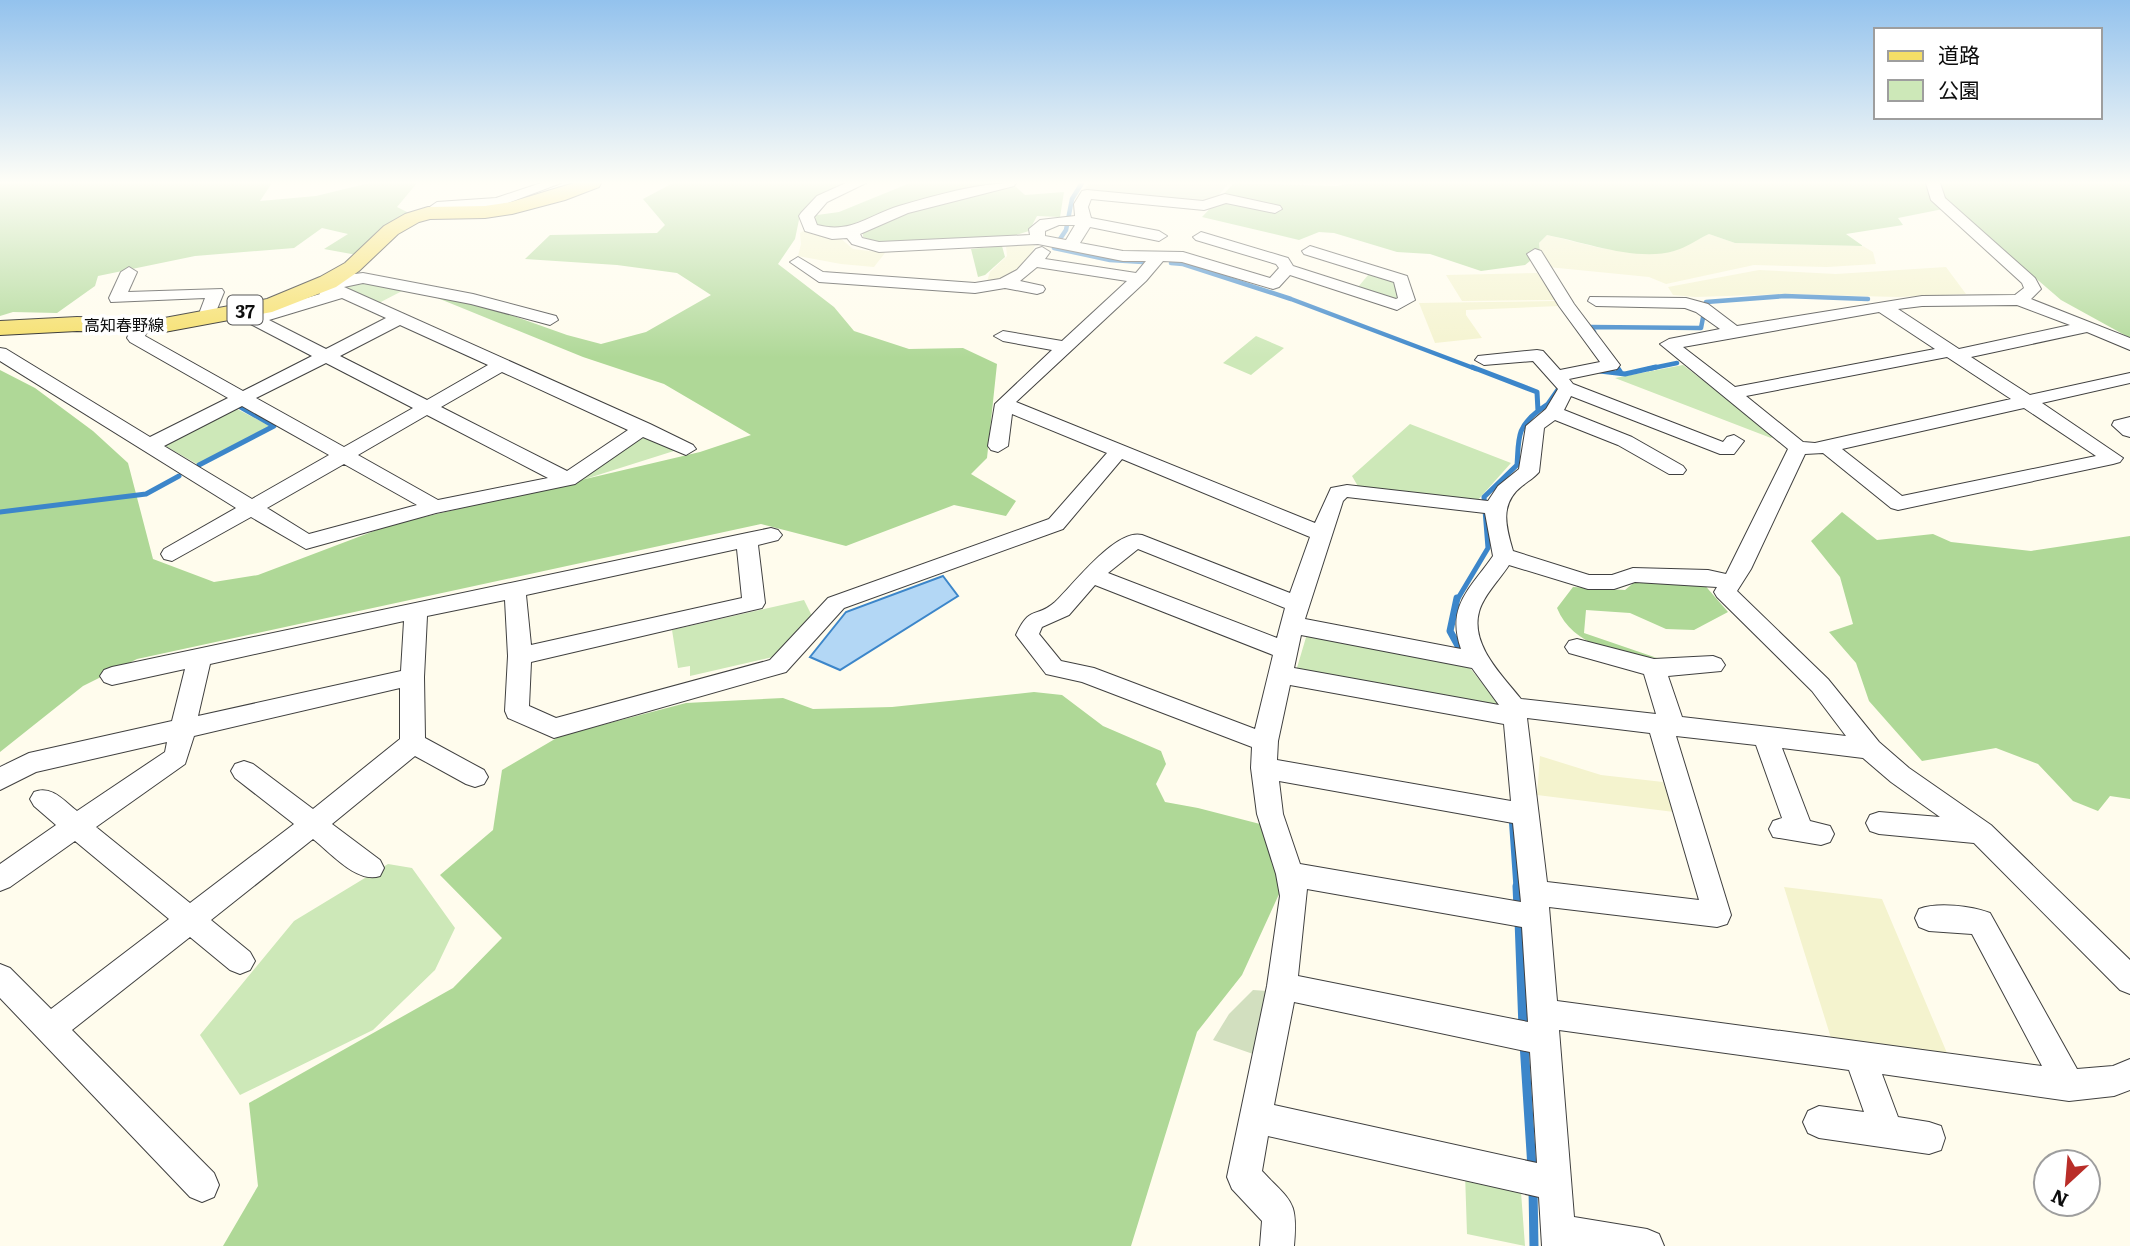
<svg xmlns="http://www.w3.org/2000/svg" width="2130" height="1246" viewBox="0 0 2130 1246" font-family="Literata,'Noto Sans JP',serif">
<rect width="100%" height="100%" fill="#fffced"/>
<path fill="#f4f3ce" d="M807,229L839,237L853,249L885,253L874,267L841,264L798,256L801,244L800,233Z
M1709,234L1735,243L1863,246L1873,252L1876,264L1827,267L1754,265L1666,284L1649,277L1548,267L1540,253L1539,243L1547,235L1600,248L1646,253L1674,251Z
M1035,245L1030,258L1012,275L999,281H987L990,272L1007,256L1006,246Z
M1946,267L1966,294L1898,297L1785,294L1695,297L1673,295L1668,287L1759,270L1836,274Z
M1537,273L1556,300L1462,301L1446,275Z
M1555,301L1559,306L1466,310V315L1482,338L1435,343L1419,303Z
M1540,756L1601,775L1663,782L1674,812L1537,795Z
M1784,887L1882,899L1947,1053L1831,1038Z"/>
<path fill="#cde8b8" d="M1369,274L1397,282L1400,295L1395,299L1358,287Z
M357,282L402,291L377,304L342,289Z
M1256,336L1284,348L1251,375L1223,363Z
M1683,365L1775,436L1771,438L1615,378Z
M233,407L270,426L197,464L160,443Z
M1410,424L1511,463L1477,501L1359,488L1352,476Z
M642,435L677,450L579,481Z
M804,600L812,616L782,655L690,676V666L678,668L672,630Z
M1307,634L1466,663L1501,707L1296,671Z
M388,864L412,868L455,928L435,970L373,1030L240,1095L200,1035L294,921Z
M1465,1173L1521,1192L1525,1246L1467,1234Z"/>
<path fill="#afd897" d="M0,183H272L260,201L316,196L369,183H417L397,207L413,215L357,255L324,249L348,234L322,228L294,248L195,256L98,276L95,286L57,313L13,312L0,316Z
M673,183H850L800,215L795,239L778,264L834,307L854,331L909,349L963,348L997,364L987,458L971,474L1016,501L1006,516L954,505L846,546L761,524L137,659L83,686L0,752V370L35,388L93,431L128,463L153,559L214,582L258,575L390,525L700,452L751,435L664,384L583,357L435,297L436,293L474,302L567,335L601,344L646,332L711,295L677,273L617,265L525,259L550,235L657,233L665,225L643,199Z
M910,183H993L857,222L843,231L814,226L810,216L839,212Z
M1234,183L1337,186L1352,183H2130V338L2061,300L1953,207L1898,218L1903,225L1846,234L1863,246L1735,243L1709,234C1698,239 1686,248 1674,251C1637,262 1584,242 1547,235L1539,243L1540,253L1525,265L1481,271L1430,254L1397,252L1334,233L1319,232L1299,240L1202,217Z
M1015,186L1025,195L1064,192L1060,217L1037,216L1029,231L1016,235L879,243L863,237V233L897,216Z
M1002,246L1005,257L985,275L978,277L971,249Z
M1842,512L1877,540L1933,534L1951,542L2031,551L2130,536V799L2110,796L2098,811L2073,801L2038,764L1996,748L1922,761L1869,701L1856,663L1829,632L1853,624L1840,577L1811,541Z
M1637,580L1702,582L1728,612L1694,630L1666,629L1630,613L1586,610L1584,633L1657,658C1619,654 1573,647 1557,608L1573,587L1625,590Z
M1034,692L1062,695L1103,726L1161,751L1166,764L1156,784L1165,802L1198,808L1260,824L1277,873L1280,892L1242,975L1197,1032L1131,1246H223L258,1186L249,1103L453,988L502,938L440,875L493,830L502,770L560,736L686,703L783,698L813,709L892,707Z"/>
<path fill="#d2dfbf" d="M1091,183H1229L1218,196L1201,202L1083,190Z
M1253,990L1268,991L1253,1054L1213,1040L1229,1014Z"/>
<path fill="#b3d7f5" stroke="#3c86ca" stroke-width="2" d="M943,576L958,596L840,670L810,657L846,612Z"/>
<g fill="none" stroke-linecap="round" stroke-linejoin="round">
<path stroke="#3c86ca" stroke-width="4.5" d="M1082,183L1072,199L1066,230L1054,248L1110,260L1143,262
M1171,263L1183,264L1291,299L1476,369
M1594,332L1590,327L1701,328L1706,302L1785,296L1868,299
M1613,361L1618,369
M1648,369L1677,363"/>
<path stroke="#3c86ca" stroke-width="5" d="M1617,367L1621,373
M1600,371L1625,374L1656,367
M1538,411L1548,404L1562,384
M199,465L274,426L237,405
M0,512L146,494L179,476
M1457,600L1488,548L1484,497L1517,465C1519,439 1516,428 1538,411L1537,392L1472,367"/>
<path stroke="#3c86ca" stroke-width="7" d="M1457,598L1450,631L1462,653
M1512,815L1517,888"/>
<path stroke="#3c86ca" stroke-width="9" d="M1517,886L1518,909
M1519,920L1523,1028
M1524,1043L1532,1168
M1533,1189L1534,1246"/>
<g stroke="#404040" stroke-width="2">
<path id="minor" d="M541,183H561L508,203L488,207L451,208L428,217L421,213L437,202L496,198Z
M846,183H866L827,202L814,217L817,225C851,234 867,216 899,206C937,195 976,183 1016,183L1014,186L908,213L860,234L862,238L879,242L1030,235L1029,229L1040,220L1075,216L1074,204L1082,191L1087,190L1203,201L1225,194L1280,206L1282,209L1275,213L1226,203L1204,210L1091,199L1088,207L1091,218L1159,231L1167,236L1159,241L1090,227L1080,243L1123,251L1183,252L1270,278L1279,268L1276,264L1196,240L1193,237L1201,232L1288,258L1293,266L1396,299L1398,298L1394,282L1304,254L1302,251L1310,246L1407,276L1415,300L1397,310L1290,275L1279,287L1273,289L1182,262L1163,261L1146,281L1016,402L1315,523L1331,488L1347,485L1488,501L1498,486L1519,469L1526,426L1546,409L1558,389L1533,361L1484,365L1475,360L1478,356L1537,350L1543,351L1560,370L1600,362L1559,306L1527,254L1535,249L1541,251L1574,304L1620,365L1617,369L1569,379L1573,384L1723,442L1727,437L1734,435L1744,441L1734,454H1720L1571,396L1564,410L1632,437L1683,466L1686,470L1683,474H1669L1618,445L1555,420L1544,428L1539,472C1534,478 1528,481 1522,486C1499,504 1506,527 1513,551L1589,575H1612L1633,568L1708,570L1726,574L1788,449L1660,344L1669,339L1720,329L1696,312L1685,308L1596,306L1588,301L1590,297L1686,298L1708,304L1737,326L1922,296L2015,295L2024,288L2022,283L1931,200L1926,183H1940L1945,198L2035,278L2041,289L2031,299L2130,338V350L2087,332L1971,357L2030,395L2130,373V383L2042,403L2123,458L2120,462L2113,464L1898,510L1891,508L1823,453L1805,454L1751,569L1737,591L1828,679L1879,742L1909,768L1991,825L2130,960V994L2120,990L1974,843L1879,834L1870,831L1866,823L1870,815L1879,812L1940,817L1891,782L1863,758L1782,748L1810,821L1830,826L1834,834L1830,842L1821,845L1773,837L1769,829L1773,821L1782,818L1756,745L1676,736L1731,915L1727,924L1717,927L1549,907L1557,1001L2042,1066L1972,934L1929,931L1919,927L1915,918L1919,909C1938,902 1971,906 1990,913L2077,1069L2113,1066L2130,1059V1090L2114,1096L2069,1101L1882,1074L1898,1117L1929,1122L1941,1126L1945,1138L1941,1150L1929,1154L1819,1138L1808,1133L1803,1122L1808,1111L1819,1106L1864,1112L1849,1070L1559,1030L1574,1217L1647,1229L1659,1234L1664,1246H1542L1539,1197L1268,1136L1262,1171C1292,1203 1298,1200 1294,1246H1260L1262,1221L1232,1189L1227,1177L1267,986L1280,896L1276,874L1257,814L1251,768L1252,747L1082,682L1046,674L1016,635C1030,604 1036,619 1055,602C1073,585 1116,528 1142,535L1290,593L1310,537L1122,459L1063,529L844,608L786,672L554,738L508,718L505,711L508,656L505,600L427,616L424,677L425,738L484,770L488,777L484,784L475,787L466,784L415,756L332,824L380,860L384,868L380,876C357,884 331,853 313,839L211,920L250,952L255,961L250,970L240,974L230,970L190,937L72,1030L214,1173L219,1185L214,1197L202,1202L190,1197L0,998V964L10,968L51,1009L169,919L75,841L10,887L0,891V864L56,825L34,806L30,799L34,792C52,785 64,801 77,811L165,752L167,742L36,772L0,790V767L29,753L172,721L185,669L112,685L104,682L100,676L104,670L112,667L747,533L771,528L778,530L782,535L778,540L758,545L765,603L762,608L531,662L529,706L556,718L770,660L828,598L1049,519L1107,453L1012,414L1008,446L998,452L991,450L988,446L995,404L1052,350L1003,341L994,336L1003,331L1062,341L1127,281L1037,267L1020,281L1043,286L1045,289L1043,292L1037,294L1005,288L975,293L819,282L790,262L798,257L823,272L975,283L1000,279L1017,270L1036,249L1042,247L1050,252L1045,259L1136,273L1146,261H1123L1038,244L879,252L852,244L847,238L832,239L805,231L799,216L801,213L817,196ZM1059,225H1075L1066,240L1045,236V231ZM2017,305L2070,325L1959,349L1898,309L1922,306ZM1879,312L1935,349L1735,387L1683,347ZM1947,357L2011,399L1815,443L1803,442L1746,396ZM2024,408L2096,456L1902,496L1842,449ZM1347,497L1485,513L1493,556C1470,589 1446,606 1461,649L1305,619L1343,501ZM737,549L742,598L531,645L526,595ZM1138,549L1285,608L1277,638L1108,573ZM1509,565L1588,589H1614L1635,582L1717,587L1714,592L1717,597L1812,691L1846,736L1682,717L1668,676L1721,671L1725,665L1721,659L1713,656L1654,659L1577,639L1569,641L1565,647L1569,653L1644,674L1656,714L1521,699C1503,676 1470,645 1479,612C1483,596 1500,579 1509,565ZM1095,585L1273,655L1255,729L1094,668L1061,661L1039,634L1042,627L1069,615ZM404,621L401,671L198,716L210,664ZM1301,635L1472,668L1499,705L1294,668ZM1290,685L1504,724L1511,801L1277,760L1278,741ZM400,688V739L313,809L253,764L244,761L235,764L231,771L235,778L294,824L190,903L96,827L185,764L194,736ZM1527,718L1650,733L1699,900L1547,882ZM1279,781L1513,823L1521,902L1300,864L1283,814ZM1307,889L1522,927L1528,1022L1298,976ZM1294,1002L1530,1052L1537,1163L1274,1105Z
M129,267L137,272L128,292L222,289L224,292L213,319L205,324L197,319L205,298L111,302L109,298L121,272Z
M363,273L473,294L556,316L558,320L550,325L471,304L363,283L344,287L650,424L693,445L696,449L686,455L643,437L575,484L436,513L306,549L251,517L172,561L164,559L161,554L164,549L236,508L0,361V348L6,349L150,437L228,398L130,342L127,338L133,324H145L148,328L145,336L243,391L312,356L241,319L239,315L241,311L256,313L320,294L317,290L319,287L346,275ZM342,298L386,318L326,349L269,320ZM400,325L488,365L427,400L340,356ZM326,363L413,408L344,447L256,398ZM502,372L628,430L567,471L441,407ZM242,406L329,455L252,499L164,446ZM427,415L548,478L438,500L358,455ZM344,464L417,505L309,534L267,508Z
M2130,417V437L2123,435L2112,425L2114,421Z"/>
</g>
<g stroke="#1e1e1e" stroke-width="2">
<path id="major" d="M574,183H601L599,187L565,200L512,214L485,218L430,219L419,222L398,234L359,271L336,287L272,312L159,333L77,331L0,335V321L77,317L159,319L267,299L320,277L345,263L384,226L405,214L428,207L485,206L511,202Z"/>
</g>
<use href="#minor" fill="#fff" fill-rule="evenodd"/>
<use href="#major" fill="#f5de66" fill-rule="evenodd"/>
</g>
<linearGradient id="sky" x2="0" y2="1"><stop stop-color="#93c2ed"/><stop offset="0.51" stop-color="#fffef7"/><stop offset="1" stop-color="#fffef7" stop-opacity="0"/></linearGradient>
<rect width="2130" height="358" fill="url(#sky)"/>
<g text-anchor="middle" dominant-baseline="central" stroke-width="7" stroke-linejoin="round" paint-order="stroke">
<g font-size="16" fill="#0d0d0d" stroke="#fff">
<text x="124" y="324">高知春野線</text>
</g>
<rect fill="#fff" stroke="#565656" stroke-width="2" x="227.5" y="295.5" width="35" height="29" rx="5"/>
<g font-size="18" font-weight="bold" fill="#0d0d0d">
<text x="245" y="310">37</text>
</g>
</g>
<rect x="1874" y="28" width="228" height="91" fill="#ffffff" stroke="#9e9e9e" stroke-width="2"/>
<rect x="1888" y="51" width="35" height="10" fill="#f5de66" stroke="#9e9e9e" stroke-width="2"/>
<text x="1938" y="63" font-size="21" fill="#0d0d0d">道路</text>
<rect x="1888" y="80" width="35" height="21" fill="#cde8b8" stroke="#9e9e9e" stroke-width="2"/>
<text x="1938" y="98" font-size="21" fill="#0d0d0d">公園</text>
<g transform="translate(2067 1183) rotate(206)"><circle r="33" fill="#ffffff" stroke="#9e9e9e" stroke-width="2"/>
<path d="M0-5L12 26L0 18L-12 26Z" fill="#b92d28"/>
<text y="-10" font-size="19" font-weight="bold" text-anchor="middle" fill="#0d0d0d">N</text>
</g>
</svg>
